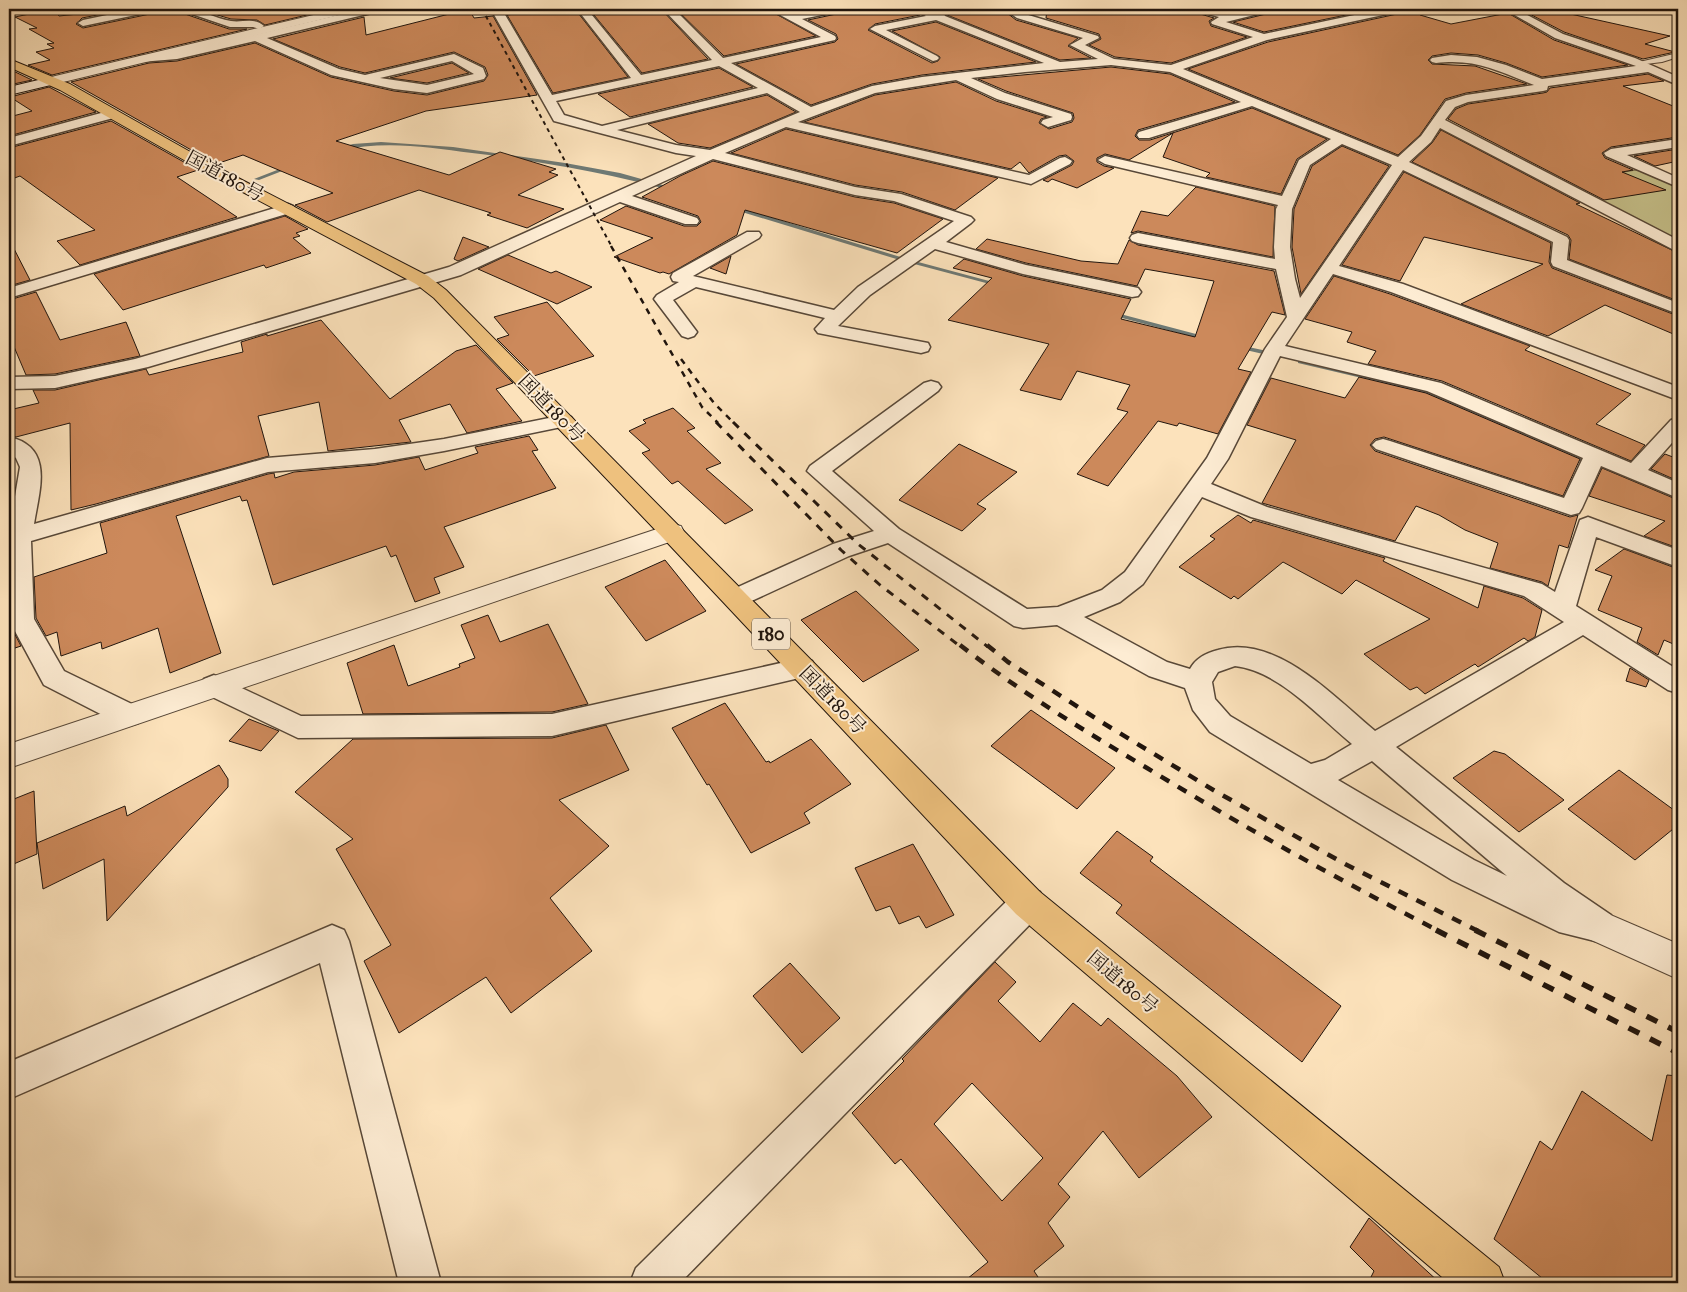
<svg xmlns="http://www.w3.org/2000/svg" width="1687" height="1292" viewBox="0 0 1687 1292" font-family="'IM FELL Great Primer','Noto Serif JP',serif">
<rect width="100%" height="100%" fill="#fce2bb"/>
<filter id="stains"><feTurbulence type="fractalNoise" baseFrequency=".004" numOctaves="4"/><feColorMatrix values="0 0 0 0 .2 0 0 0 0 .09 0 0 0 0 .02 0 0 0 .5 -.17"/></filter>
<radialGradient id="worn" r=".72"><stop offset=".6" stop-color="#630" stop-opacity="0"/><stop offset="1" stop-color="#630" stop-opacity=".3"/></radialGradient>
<path fill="#c6c18b" stroke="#746b4c" d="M1642,169L1678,185V242L1593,201L1629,194L1594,177Z"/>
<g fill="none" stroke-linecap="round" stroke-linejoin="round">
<path fill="#6e7974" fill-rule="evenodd" d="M381,142L453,147L565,163L620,173L677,189L674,191C607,173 540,161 472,153C427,147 383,140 339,151L336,149L353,144Z
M290,165L295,166L259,180L254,179Z
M734,206L907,259L1004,285L1001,287L903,261L732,209L731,208Z
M1109,311L1211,338L1213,339L1209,341L1107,314V312Z
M1234,344L1277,353L1281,355L1277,357L1237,348H1234Z
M1298,359L1388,379L1457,401L1622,475L1621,477H1615L1451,405L1383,383L1298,363Z"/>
</g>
<path fill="#cc895b" stroke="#21150d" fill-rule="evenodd" d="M53,9H58L56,13L59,16L78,14L85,9H128L82,18L76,24L83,28L150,14L157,9H180L182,13L229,29H247L52,75L28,65L50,60L36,52L54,48L47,44L54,43L29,29L37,28L15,17Z
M197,9H332L265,25L257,20L231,19Z
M469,9L474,18L493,16L537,95L426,111L336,141L449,175L500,152L556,169L549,172L558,175L518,195L564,209L527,228L487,215L491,213L419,190L327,222L295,205L333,193L243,155L216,164L71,82L149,63L177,61L255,43L331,77L394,91L427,95L484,81L488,75L485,67L454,52L365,73L340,67L273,39L364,17L366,35Z
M553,9H575L628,77L553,93L507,15Z
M589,9H661L708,59L642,73Z
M676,9H767L816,36L724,56Z
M844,9H911L920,15L875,24L868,30L932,63L938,61L940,57L892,31L936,22L1036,62L922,75L872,84L811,105L736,64L835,42L838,39L836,34L808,20L841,13Z
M932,9H1002L1016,20L1078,38L1068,46L1091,58L1060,60Z
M1047,9H1194L1197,13L1214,18L1209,21L1211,26L1247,37L1171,63L1115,57L1089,45L1101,39L1099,34L1046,18Z
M1273,9H1375L1264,32L1233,22L1270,13Z
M1404,9H1419L1420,15L1451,24L1508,13L1554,40L1628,65L1542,77L1506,63L1478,55L1451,53L1432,56L1428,60L1432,64L1475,66L1527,84L1466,93L1445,99L1420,135L1398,155L1188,69L1268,42L1397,14Z
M1526,9H1548L1670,36L1645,44L1675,52L1643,59L1564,32L1522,10Z
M452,63L469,73L427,83L390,78Z
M1111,67L1170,74L1235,102L1138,130L1135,136L1139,140H1150L1252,108L1327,139L1297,159L1281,194L1206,177L1210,173L1163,157L1173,133L1129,160L1105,154L1097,158V162L1104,166L1114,168L1077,188L1052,179L1048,182L1043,180L1072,165L1074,161L1066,155L1059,156L1029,173L1020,162L1011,169L804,122L875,95L956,82L996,101L1047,117L1041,119L1039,123L1049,129L1072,122L1074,118L1073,113L1006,91L978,79Z
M719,68L753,87L630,117L598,94Z
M9,69L32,80L9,85Z
M1648,74L1664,81L1623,86L1678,108V137L1611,147L1602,153L1605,158L1633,170L1622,172L1666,190L1604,200L1448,119L1456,109L1468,104L1543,93L1547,92L1550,88Z
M49,87L96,112L9,136V117L32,111L10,97Z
M767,95L796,112L710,148L678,143L648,124Z
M111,121L198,170L177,177L237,217L80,265L57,241L95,230L20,176L9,180V148Z
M786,129L998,178L955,210L902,192L855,185L731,153Z
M1441,130L1580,203L1576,204L1678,253V301L1569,259L1571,240L1568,235L1412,162L1432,143Z
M1342,146L1389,166L1301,294L1292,247L1294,209L1312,166Z
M1678,149V161L1655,166L1634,156Z
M713,161L855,197L894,203L943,219L897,253L745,210L737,235L669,274L663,272L660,273L614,257L653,238L600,220L626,206L684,226H697L701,222L698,216L642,197L680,176Z
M1404,172L1551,243L1549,262L1552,268L1678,316V336L1605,305L1548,336L1461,304L1543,264L1424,237L1400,281L1342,265Z
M1196,187L1275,206L1273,257L1138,231L1131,233L1141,211L1168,216Z
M285,216L308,229L296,233L300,236L293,238L311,253L266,268L264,265L123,310L94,274Z
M463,237L489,247L458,261L454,259Z
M9,239L30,280L9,286Z
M987,239L1081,261L1118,264L1129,240L1138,245L1274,271L1285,315L1272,312L1238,369L1251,372L1218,434L1179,423L1177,426L1158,421L1108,486L1077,474L1128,412L1117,409L1130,385L1077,371L1061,400L1020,390L1049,344L948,320L992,278L953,268L964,259L1023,276L1131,299L1121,319L1195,337L1214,281L1145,269L1137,286L1026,263L976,249Z
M508,255L551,273L556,271L592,287L557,304L478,269Z
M731,256L726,274L710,268Z
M1334,276L1390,294L1530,346L1525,350L1631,394L1596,424L1645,445L1631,461L1442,381L1368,364L1376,351L1347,342L1352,332L1305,319Z
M36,292L60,340L126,322L140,356L55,374L26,375L9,335V300Z
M547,302L594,356L534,376L497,339L509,335L494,317Z
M321,320L390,399L456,351L476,345L513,383L496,389L522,421L467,433L450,404L399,420L411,442L328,451L319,402L258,416L269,456L96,504L71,510L70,423L16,437L9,435V410L39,403L33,390H55L146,369L149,375L243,352L241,342L267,334V336Z
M1359,377L1426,393L1580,459L1563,496L1384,437L1375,439L1370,445L1375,451L1570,517L1578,515L1568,548L1559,545L1548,586L1542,582L1490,568L1498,543L1465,530L1439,515L1416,506L1395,541L1262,503L1296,440L1247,425L1271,378L1345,398Z
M673,408L695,428L687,431L721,463L706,469L753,510L725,524L678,481L672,484L642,453L650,450L629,431L646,423L643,420Z
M529,436L538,450L532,451L556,488L444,527L464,567L434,578L440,593L415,602L396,555L391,557L386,546L273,585L247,500L242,501L240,496L176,516L221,653L170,673L158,628L102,649L101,642L61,656L57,632L46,636L36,618L34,577L107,553L100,523L268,474L274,473L275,478L294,472L375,465L419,457L425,470L478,453L475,447Z
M959,444L1017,472L977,504L986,509L962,531L899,500Z
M1665,454L1678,459V481L1651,469Z
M1602,468L1678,500V548L1644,536L1665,521L1589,496Z
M1238,515L1251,523L1253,520L1385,558L1383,561L1478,608L1484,586L1523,598L1542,610L1535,637L1528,641L1524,638L1478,667L1475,664L1425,694L1417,687L1410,690L1364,654L1430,619L1356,580L1342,594L1283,562L1238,599L1234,596L1231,599L1179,567L1215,539L1210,536Z
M1624,549L1678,569V646L1664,640L1658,655L1637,642L1642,628L1598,610L1612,576L1595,570Z
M665,560L706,611L646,641L605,587Z
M856,591L919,650L863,682L801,620Z
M488,615L500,642L548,624L588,704L552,712L363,714L347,663L394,645L408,686L460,667L459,664L475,658L461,625Z
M9,623L21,646L9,650Z
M1630,668L1649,680L1646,687L1626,681Z
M725,703L766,762L769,761L770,763L811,739L851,784L804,813L810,823L751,853L709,784L707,785L672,728Z
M1031,710L1115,768L1077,809L991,746Z
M249,719L279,731L261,751L229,741Z
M606,725L629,770L559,800L609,846L550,898L592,951L511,1013L486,977L399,1033L364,961L391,945L336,849L353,839L295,792L353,739L552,738Z
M1494,751L1505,754L1564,800L1519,832L1453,778Z
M219,765L228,779V787L107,921L104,859L43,889L37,843L125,806L127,816Z
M1619,770L1678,813V825L1635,860L1568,809Z
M34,791L37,854L9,866V801Z
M1117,831L1153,857L1150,861L1341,1006L1302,1062L1116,913L1122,905L1080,873Z
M913,844L954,915L926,928L919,916L899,924L890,906L876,911L855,868Z
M995,962L1016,982L998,1001L1040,1042L1073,1003L1101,1026L1108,1018L1177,1076L1212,1117L1139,1178L1103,1131L1058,1184L1070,1197L1048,1223L1064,1246L1034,1271L1042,1283H962L988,1262L901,1159L895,1164L852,1113L904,1061L902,1059ZM972,1083L1043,1158L1002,1201L934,1124Z
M790,963L840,1018L802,1053L753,996Z
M1667,1075L1678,1076V1283H1548L1494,1239L1540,1141L1552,1150L1582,1091L1652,1141Z
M1369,1218L1440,1283H1368L1374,1271L1350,1247Z"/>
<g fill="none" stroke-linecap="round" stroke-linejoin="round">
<g stroke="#584838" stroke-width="2">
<path id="service" d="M1678,53V57L1662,62L1638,65L1635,63Z"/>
</g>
<g stroke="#584838" stroke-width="3">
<path id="minor" d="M64,9H83L78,12L59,14L58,12L59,10Z
M136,9H155L150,12L83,26L78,23L83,20Z
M182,9C200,8 213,18 231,21C242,23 255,17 264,26L259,29L253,27H230L183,11Z
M364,9H381L380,11L267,38L339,69L365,75L454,54L483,68L486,76L484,79L427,93L394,89L331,75L255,41L177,59L140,62L134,59L140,56L177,53ZM452,61L474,74L427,85L380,78Z
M494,9H523L518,12L504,13L552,95L631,78L577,9H587L641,75L712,60L663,9H674L723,58L821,37L769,9H781L793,14L822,9H842L841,11L802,19L835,36L836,38L835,40L731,63L811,107L872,86L922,77L1044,63L936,20L886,30L937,56L939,58L937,60L933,61L870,29L875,26L926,16L913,9H926L944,14L945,16L1060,62L1098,59L1070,45L1083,38L1017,18L1004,9H1016L1025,14L1098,36L1099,38L1085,45L1114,59L1171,65L1253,37L1212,24L1211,22L1219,17L1197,11L1196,9H1211L1229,14L1253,9H1271L1270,11L1226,22L1264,34L1383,9H1402L1397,12L1267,40L1183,69L1398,157L1421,136L1446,101L1466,95L1534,85C1499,71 1475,58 1436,63L1432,62L1430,60L1432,58L1451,55L1477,57L1506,65L1542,79L1636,66L1555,38L1504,9H1516L1563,34L1635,58L1678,77V85L1648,72L1548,86L1547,90L1543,91L1468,102L1455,107L1445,120L1678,240V251L1672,249L1440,128L1431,142L1409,162L1567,237L1569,240L1567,260L1678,303V314L1553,266L1551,262L1553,242L1403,170L1339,266L1403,284L1678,387V400L1391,292L1333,274L1285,346L1441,383L1631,463L1671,420L1678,418V436L1648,470L1678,483V498L1601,466L1582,508L1579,513L1571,515L1376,449L1372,445L1376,441L1383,439L1390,441L1564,498L1583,458L1427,391L1280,356L1228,459L1211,484L1267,507L1542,584L1555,592L1580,520L1588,517L1596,520L1678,550V567L1596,537L1576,606L1678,670V693L1668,690L1583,635L1396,747L1564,883L1611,915L1616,926L1611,937L1599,942L1559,932L1452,880L1210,732L1193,710L1185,688L1149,676L1057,625L1023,628L1014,626L888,543L849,556L745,604L736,607L727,604L723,598L727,592L833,544L874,531L807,471L810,466L924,383L931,381L938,383L941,387L938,391L832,471L899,529L1027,609L1058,607L1102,590L1125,572L1207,458L1265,349L1287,317L1276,269L1138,243L1132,241L1130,238L1132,235L1138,233L1275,259L1274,247L1276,209L1278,205L1105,164L1098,160L1105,156L1282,196L1299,160L1331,139L1252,106L1149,138H1139L1137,135L1139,132L1241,102L1170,72L1111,65L1025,72L971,78L1005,93L1071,114L1072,117L1071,120L1048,127L1041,123L1043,120L1053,117L997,99L956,80L875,93L798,122L1029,175L1060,158L1065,157L1072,161L1070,164L1031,184L786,127L725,153L855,187L901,194L971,217L974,220L971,223L946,242L1026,265L1138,288L1141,292L1138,296L1132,297L1023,274L935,249L870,295L838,326L928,343L930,347L928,351L921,353L818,333L815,329L825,318L696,287L673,300L697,332L694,336L688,338L682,336L654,299L657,295L679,282L673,281L671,277L673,273L747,232H759L761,235L759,238L693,276L834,310L858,287L954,221L894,201L855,195L713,159L632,196L697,218L699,221L697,224H685L620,202L461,275L148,367L55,388L9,389V377L55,376L135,359L449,267L696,156L676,153L554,121L492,11ZM719,66L758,88L602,126L564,115L556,101ZM767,93L800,112L710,150L676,145L617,130ZM1342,144L1392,165L1300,298L1295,279L1290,247L1292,209L1310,165ZM1202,497L1251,517L1524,596L1564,622L1375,731C1334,697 1275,633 1218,650C1206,653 1196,658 1190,669L1167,662L1084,617L1120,602L1143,584ZM1235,666C1279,671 1318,716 1352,744L1325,760L1311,764L1230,716L1215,699L1212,682L1218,672ZM1372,761L1507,876L1474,860L1338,780Z
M112,110L118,114L117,117L9,146V138Z
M1678,139V147L1627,155L1678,178V187L1606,156L1604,153L1611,149Z
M288,204L293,206L296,209L293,212L9,298V288Z
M564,415L571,417L574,421L571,425L444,451L375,463L268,472L31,541L34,619L64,671L138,707L142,715L138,723L128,726L118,723L44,685L9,620V532L20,467L16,458L9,453V437C55,447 39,491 34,524L267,458L375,449L444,439Z
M803,658L812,661L816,668L812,675L552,736L298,738L204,693L200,686L204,679L214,675L301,716L552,714Z
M1028,888L1040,892L1044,903L1040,914L680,1283H630L636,1268L1016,892Z
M332,925L344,930L349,941L441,1283H399L320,963L9,1099V1062Z"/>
</g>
<g stroke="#584838" stroke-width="2">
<path id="tertiary" d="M339,9H357L352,12L51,85L45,81L51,77Z
M672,524L681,526L684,532L681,538L9,768V744Z
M1599,910L1678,944V979L1587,938L1582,926L1587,914Z"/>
</g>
<g stroke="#21150d" stroke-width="2">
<path id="secondary" d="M51,77L55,78L57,81L55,84L9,95V87Z"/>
</g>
<g stroke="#21150d" stroke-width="2">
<path id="trunk" d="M9,59L70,84L217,167L428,276L446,290L1040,892L1499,1267L1505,1283H1449L1016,914L663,538L434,298L416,284L207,173L60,90L9,67Z"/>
</g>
<use href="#service" fill="#fdecd3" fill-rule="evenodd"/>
<use href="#minor" fill="#fdecd3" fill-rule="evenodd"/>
<use href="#tertiary" fill="#fdecd3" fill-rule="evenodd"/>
<use href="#secondary" fill="#fdecd3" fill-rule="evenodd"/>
<use href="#trunk" fill="#eec17e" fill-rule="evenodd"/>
<path stroke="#21150d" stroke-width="2" stroke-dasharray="4 4" stroke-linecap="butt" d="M482,9L612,247"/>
<path stroke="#21150d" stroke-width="2.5" stroke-dasharray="6 6" stroke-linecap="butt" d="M611,246L702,407L718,423
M681,359L714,403L734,423"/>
<path stroke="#21150d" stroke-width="3" stroke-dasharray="8 8" stroke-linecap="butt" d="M716,422L841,550L880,585L961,647
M733,422L858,544L988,647"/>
<path stroke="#21150d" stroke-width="4.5" stroke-dasharray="10 10" stroke-linecap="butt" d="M960,645C1019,691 1083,730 1147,768C1242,826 1339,880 1439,931
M987,645L1008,662L1103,723L1215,791L1345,864L1478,931"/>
<path stroke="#21150d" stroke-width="5.5" stroke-dasharray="12 12" stroke-linecap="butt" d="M1436,930L1678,1053
M1475,930L1678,1032"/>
</g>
<g text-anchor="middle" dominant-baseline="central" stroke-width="4" stroke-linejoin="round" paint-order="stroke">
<rect fill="#fdecd3" stroke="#635648" stroke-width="1" x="752" y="618.5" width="38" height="31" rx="4"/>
<g font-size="18" font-weight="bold" fill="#21150d">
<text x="771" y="634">180</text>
</g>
<g font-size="19" fill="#21150d" stroke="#fdecd3">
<text transform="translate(225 176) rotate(28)">国道180号</text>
<text transform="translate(552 408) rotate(46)">国道180号</text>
<text transform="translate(833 700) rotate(46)">国道180号</text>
<text transform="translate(1123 982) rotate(40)">国道180号</text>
</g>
</g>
<rect width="1687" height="1292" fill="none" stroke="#fce2bb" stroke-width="30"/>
<rect x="10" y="10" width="1667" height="1272" fill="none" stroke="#21150d" stroke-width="2.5"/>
<rect x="15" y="15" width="1657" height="1262" fill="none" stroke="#21150d"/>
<rect width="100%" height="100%" filter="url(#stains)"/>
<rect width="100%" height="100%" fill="url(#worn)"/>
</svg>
